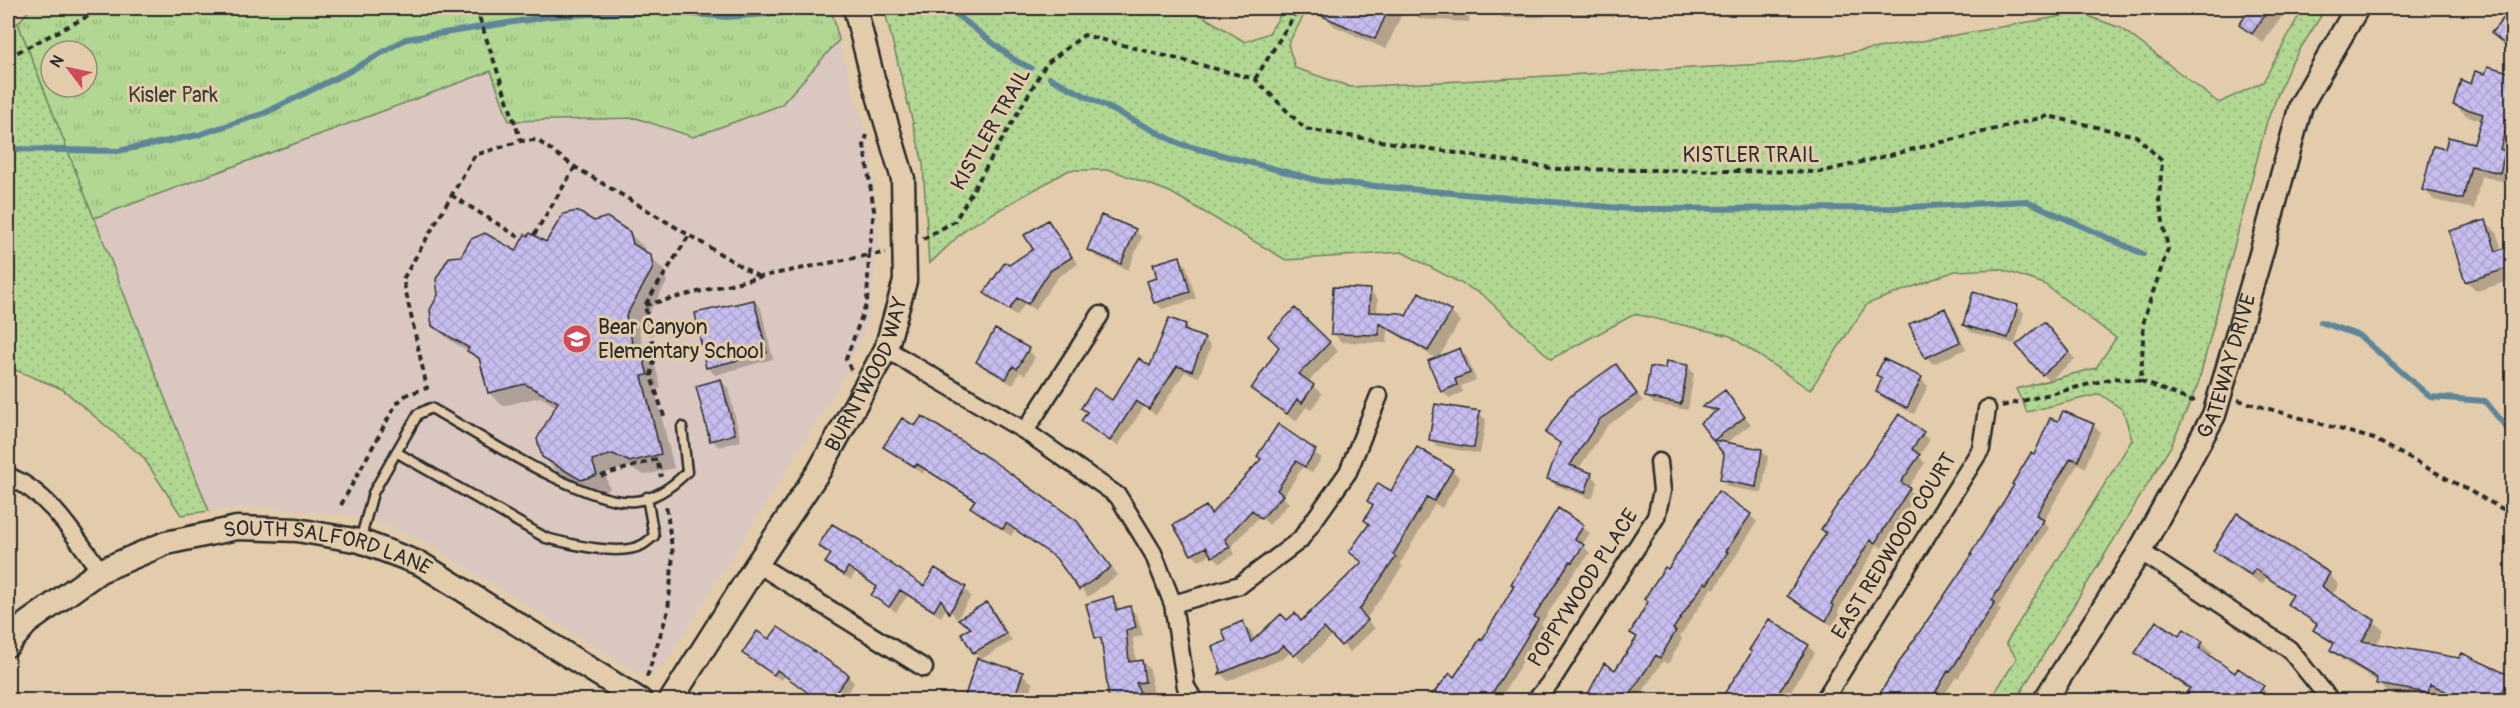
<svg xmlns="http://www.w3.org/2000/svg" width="2520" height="708" viewBox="0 0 2520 708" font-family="Pangolin,sans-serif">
<defs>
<pattern id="grass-dots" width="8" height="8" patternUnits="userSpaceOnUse" patternTransform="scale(1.5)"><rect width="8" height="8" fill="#b1d792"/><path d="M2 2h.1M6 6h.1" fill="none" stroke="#98b97e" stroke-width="1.8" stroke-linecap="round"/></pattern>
<pattern id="park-tufts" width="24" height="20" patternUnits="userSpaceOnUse" patternTransform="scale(1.5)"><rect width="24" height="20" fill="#b1d792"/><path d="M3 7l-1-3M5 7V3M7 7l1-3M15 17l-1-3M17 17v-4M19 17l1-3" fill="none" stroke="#98b97e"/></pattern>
<pattern id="building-cross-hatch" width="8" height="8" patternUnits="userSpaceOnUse" patternTransform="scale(1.5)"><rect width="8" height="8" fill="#c7bdef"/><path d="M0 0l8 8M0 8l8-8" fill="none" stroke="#aba3cd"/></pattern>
</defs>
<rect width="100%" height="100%" fill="#e2ccac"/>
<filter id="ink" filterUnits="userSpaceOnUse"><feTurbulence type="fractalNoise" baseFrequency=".0167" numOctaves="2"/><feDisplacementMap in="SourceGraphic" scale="12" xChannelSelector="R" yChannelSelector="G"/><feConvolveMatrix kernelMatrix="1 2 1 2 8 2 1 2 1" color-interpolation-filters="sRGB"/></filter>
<g filter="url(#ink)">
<path fill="#dac8c0" d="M839,40L870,148L879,239L869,320L841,383L663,667L638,674L419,539L359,516L257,507L209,511L94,218L491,71L509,121L636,118L693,137L781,105Z"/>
<path fill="url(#grass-dots)" stroke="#6e815e" stroke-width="1.5" d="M884,8H1195L1196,12L1245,42L1269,33L1285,8H1308L1288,44L1295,68L1351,87L1783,63L1928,40L2079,13L2121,28L2219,103L2263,82L2303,8H2326L2290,65L2267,121L2198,384L2171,446L2016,700H1990L2017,658L2006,643L2132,440L2123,410L2100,394L2027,412L2016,389L2096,368L2116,338L2044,284L2000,269L1955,271L1867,304L1810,390L1730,336L1635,314L1551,359L1483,295L1402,252L1286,260L1170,192L1111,170H1069L967,228L929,264L923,163Z
M18,23L209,511L181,515L143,457L62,389L8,367V26Z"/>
<path fill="url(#park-tufts)" stroke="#6e815e" stroke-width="1.5" fill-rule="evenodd" d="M31,8H831L839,40L781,105L693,137L636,118L509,121L491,71L94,218L18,23ZM51,51H87V87H51Z"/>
<path fill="#0003" d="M1327,8H1395L1402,14L1386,49L1334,26L1324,15Z
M1409,8H1470L1469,22L1420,19Z
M1493,8H1669L1668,11L1613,9V17L1545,14V17L1504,18Z
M1715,8H1735V9H1716Z
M2233,8H2288L2263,43L2241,25L2247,17Z
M2489,67L2512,75V151L2510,158L2512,160V174L2510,183L2481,176L2474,209L2434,200L2424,189L2446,151L2475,145L2482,121L2466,115L2455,105L2472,85L2486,76Z
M2486,221L2496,232L2502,250L2512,247V280L2477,291L2466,281Z
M1047,222L1078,264L1057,278L1035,310L1025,304L1016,316L986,293L1009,267L1035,250Z
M594,223L629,233L644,247L645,253L664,270L667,282L639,330L646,358L656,368L661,388L655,390L674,468L645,475L628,467L605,473L610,489L596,493L557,471L543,457L557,407L540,397L503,406L489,393L482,364L473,354L448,339L434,325L516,253L547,244Z
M1135,231L1142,237L1128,270L1095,256L1088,249Z
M1179,258L1186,265L1196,299L1162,309L1155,302L1159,279Z
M1369,290L1378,299L1377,313L1406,318L1451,312L1460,321L1438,359L1460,350L1467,357L1476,380L1461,386L1463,392L1449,398L1442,391L1437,359L1388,330L1387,343L1341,342L1333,333Z
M754,301L761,308L773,359L715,375L708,368L696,314Z
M2017,306L2024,313L2015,344L1971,332L1964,325Z
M1295,310L1338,351L1308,382L1322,394L1311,410L1306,407L1296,421L1261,398L1253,389L1281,347Z
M1944,310L1951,317L1966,349L1933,364L1926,357Z
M1185,325L1191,334L1204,339L1211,346L1199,377L1185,372L1156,415L1144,407L1118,446L1090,428L1083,421L1088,413L1082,408L1113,402L1151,368Z
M2051,331L2075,359L2049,381L2043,374Z
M1028,350L1035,357L1025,375L1020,372L1013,385L985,369L978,362Z
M1616,366L1643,401L1607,426L1578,470L1592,475L1598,482L1592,499L1555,485L1548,478L1561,444L1547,432Z
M1687,366L1694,373L1688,410L1654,404L1647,397L1666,371Z
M1878,375L1921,379L1928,386L1914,414L1884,399L1877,392L1883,380Z
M721,381L728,388L741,441L719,447L712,440Z
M1731,399L1751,424L1725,444L1761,450L1768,457L1762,493L1728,487L1721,480L1726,455L1702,423L1715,414L1704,407Z
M1479,413L1486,420L1480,454L1437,446L1430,439Z
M1899,416L1930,440L1919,456L1925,463L1907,489L1916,496L1882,548L1877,545L1838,611L1840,614L1833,626L1795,603L1789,596Z
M2059,423L2093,425L2100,432L2085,467L2078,464L2043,521L2049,528L1998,607L2001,610L1958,678L1956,677L1941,700H1878Z
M1278,426L1322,458L1312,473L1303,467L1283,497L1289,503L1269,525L1260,516L1231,547L1235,554L1220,563L1212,554L1199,561L1192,554L1206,508L1213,514L1262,460Z
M916,429L1076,522L1118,575L1088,597L1061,562L1015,530L1011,536L980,515L972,507L976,502L925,470L923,474L885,447Z
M1418,449L1452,470L1460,478L1442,508L1435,504L1400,564L1403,566L1366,619L1375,628L1350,652L1333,635L1303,663L1292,651L1284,658L1228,681L1221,674L1228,642L1243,623L1251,631L1255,641L1287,622H1302L1363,563L1351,552L1370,525L1374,506L1369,501L1392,493Z
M1558,510L1590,533L1582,545L1590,553L1579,568L1578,567L1541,624L1544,627L1500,699L1495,696L1491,700H1424L1450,676L1454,680L1483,643Z
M1750,515L1757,522L1715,589L1712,587L1680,636L1682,639L1668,664L1663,661L1637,700H1586L1598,683L1615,672L1637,638L1632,633L1668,571Z
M2237,515L2329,574L2339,585L2332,596L2374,621L2384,631L2376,645L2460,660L2463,655L2512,678V700H2456L2439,693L2438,700H2430L2388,693L2378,682L2342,660L2332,650L2334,645L2315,630L2317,626L2289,604L2294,597L2266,578L2262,584L2225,561L2215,551Z
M862,543L925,588L965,589L971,596L957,619L947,607L941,617L907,596L896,612L873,595L878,588L855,573L851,580L834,570L827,563L831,556L820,546Z
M1112,598L1121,610L1129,607L1137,616L1143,635L1133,638L1136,662L1142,661L1150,670L1154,700H1110L1104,645L1097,638Z
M987,603L994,610L1012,641L981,659L974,652L972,629L960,619Z
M2180,638L2202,643L2213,653L2210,657L2236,675L2239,670L2274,698L2272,700H2198L2190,690L2148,663L2137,652Z
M770,641L848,676L854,683L842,700H817L784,675L781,680L744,653Z
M1808,646L1815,653L1785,700H1722L1753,652Z
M1022,673L1033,684L1028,700H972L967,696Z"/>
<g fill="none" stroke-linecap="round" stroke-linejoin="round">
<path stroke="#5e8698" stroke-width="6" d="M948,8L1016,61L1031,68
M1050,78L1180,144L1320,181L1631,209L1892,208L2027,201L2143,254
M8,149L118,151L198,135L265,113L350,71L406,39L552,16L659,11L727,17L781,13
M2321,322L2360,336L2430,397L2485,401L2512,434"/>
</g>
<path fill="url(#building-cross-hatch)" stroke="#2b2b2b" stroke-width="1.5" d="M1304,8H1389L1375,39Z
M2251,8H2270L2252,34L2239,25Z
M2512,8V50L2491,33Z
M2488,66L2512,73V109L2500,149L2505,151L2500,173L2471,166L2463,199L2422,190L2433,146L2445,149L2448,137L2474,143L2483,114L2453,105L2461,80L2471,84L2475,71L2485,74Z
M577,211L594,221L607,217L630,232L633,244L651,255L653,268L626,316L635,355L642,353L648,375L642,376L661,454L630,462L613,454L592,460L597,475L581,480L542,457L537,439L558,402L525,384L488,393L479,358L467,351L469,348L432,326L430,310L438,295L436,279L449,257L461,256L471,239L485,233L516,251L525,234L528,236L530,233L546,242L563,214Z
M1101,215L1136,229L1121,264L1087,250Z
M1048,220L1072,257L1050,271L1028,304L1017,298L1009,310L984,293L1005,262L1009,265L1033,249L1024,235Z
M2486,220L2496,251L2512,246V267L2465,282L2449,231Z
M1180,256L1190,292L1154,303L1147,281L1157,278L1153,264Z
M1333,287L1370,289L1369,312L1400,313L1406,316L1419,292L1452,311L1428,351L1379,323V335L1331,334Z
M1973,292L2018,305L2008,338L1963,325Z
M754,300L767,353L706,368L695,313Z
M1295,308L1330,342L1299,374L1314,385L1302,403L1297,399L1287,414L1251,389L1279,347L1268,336Z
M1945,308L1960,342L1925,358L1909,324Z
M1169,318L1186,324L1184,330L1205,338L1192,371L1177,366L1149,409L1136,401L1110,441L1081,421L1087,412L1081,408L1094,388L1112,400L1139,358L1150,366Z
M2044,322L2069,352L2042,375L2016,345Z
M995,329L1029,348L1017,369L1013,366L1006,379L976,362Z
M1460,348L1470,373L1455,379L1457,385L1441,392L1428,361Z
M1884,359L1922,377L1907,408L1876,392L1882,378L1876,375Z
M1666,361L1688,365L1681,404L1645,397L1650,367L1665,369Z
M1616,364L1637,394L1600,419L1570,465L1592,473L1585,493L1547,479L1560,443L1545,433L1568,398Z
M721,379L735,434L710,441L696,386Z
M1725,390L1745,417L1714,440L1762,449L1756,487L1720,480L1724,455L1700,423L1718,410L1702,407Z
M1435,404L1480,411L1474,448L1429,440Z
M2063,411L2094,424L2078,461L2071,458L2036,515L2044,520L1992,600L1995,602L1950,672L1948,671L1931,700H1876L1903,656L1972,555L1971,553L2014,485L2012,484L2031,453L2034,455L2050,418L2058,421Z
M1899,414L1924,432L1912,449L1920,455L1901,482L1910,488L1875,543L1870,540L1831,604L1834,606L1826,621L1787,596L1826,533L1821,529Z
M922,416L990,459L1077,521L1111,567L1079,590L1056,558L1006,523L1003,529L970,507L975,500L917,464L915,467L883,447L902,418L915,426Z
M1278,424L1316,450L1305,467L1296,461L1277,490L1283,495L1261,519L1252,510L1225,539L1230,547L1212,557L1206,547L1191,555L1173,525L1206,506L1211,514L1261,459L1257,456Z
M1417,447L1453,469L1434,501L1427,497L1393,555L1396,557L1359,610L1368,620L1341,646L1324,628L1294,656L1283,645L1277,651L1219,674L1221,670L1212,647L1226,641L1222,630L1243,621L1251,642L1281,614L1287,620L1295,613L1301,621L1362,562L1349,552L1369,524L1364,520L1373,505L1367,501L1378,483L1391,491Z
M1718,491L1751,514L1726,551L1728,552L1707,584L1705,582L1673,629L1676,631L1660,658L1656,655L1626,700H1585L1604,663L1615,670L1637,637L1630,633L1648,602L1644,599L1665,567L1668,569Z
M1558,508L1584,525L1575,539L1584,545L1572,562L1570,561L1534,617L1538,619L1488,700H1428L1450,673L1454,677L1480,639L1482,640L1514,586L1511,584Z
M2237,513L2330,573L2322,586L2330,593L2375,620L2362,641L2459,658L2462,653L2511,676L2499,700H2465L2430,684L2428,693L2376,684L2377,678L2330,650L2334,643L2313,630L2317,624L2287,604L2293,595L2255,569L2251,575L2213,551Z
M832,524L863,542L862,544L924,586L935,568L966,587L949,613L941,599L934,611L900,590L889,607L871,595L877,587L848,567L844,575L825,563L831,554L818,546Z
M1113,596L1116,610L1130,606L1136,627L1126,630L1129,662L1142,660L1145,682L1136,683L1143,700H1109L1101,637L1095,638L1086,604Z
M987,602L1006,634L973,653L961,633L971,628L958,619Z
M1769,619L1809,645L1774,700H1720L1752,652L1749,650Z
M2156,621L2179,636L2184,629L2203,642L2199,648L2235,673L2238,668L2264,686L2254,700H2200L2187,692L2190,688L2135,653Z
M778,627L849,675L830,700H818L777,670L774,675L742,653L757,631L769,639Z
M977,658L1023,672L1014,700H979L965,696Z"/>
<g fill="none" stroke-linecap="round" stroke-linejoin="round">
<g stroke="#2b2b2b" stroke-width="13">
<path id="lane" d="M396,452L546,538C570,544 619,557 642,545C646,543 650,539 654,536L647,497
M360,541L373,493L418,414L431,408C476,433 587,507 635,501C655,499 673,486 687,472L682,427"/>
</g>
<g stroke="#2b2b2b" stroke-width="21">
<path id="street" d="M886,349L1025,431L1118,496L1153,553L1173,604L1186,687L1194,700
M1025,431L1100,315
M8,476C49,493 74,535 100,571
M2140,551L2289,649L2330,700
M757,564L924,668
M1173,604L1240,585L1300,540L1348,472L1379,396
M1536,700L1552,680L1656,517L1662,491L1659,462
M1824,700L1981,449L1987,409"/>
</g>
<g stroke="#2b2b2b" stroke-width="27">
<g id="secondary">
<path id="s1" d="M8,645L27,623L100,571L166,543L237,528L297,530L360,541L421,564L640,700"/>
<path id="s2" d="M671,700L757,564L819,471L886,349L905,281L903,179L872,75L855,8"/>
<path id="s3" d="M2045,700L2140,551L2214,415L2261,254L2301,105L2357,8"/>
</g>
</g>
<path stroke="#2b2b2b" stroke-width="4" stroke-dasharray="6 4.5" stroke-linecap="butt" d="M476,8L521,141
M8,57L102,9L144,8
M1255,79L1299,8
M451,195L522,239
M534,235L575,167
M923,239L955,221L1046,64L1084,35L1255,79L1305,129L1557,169L1821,172L2048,116L2136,136L2162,161L2159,200L2168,249L2144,318L2141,381L2191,401L2198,399
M645,305L759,277L869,255L874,210L864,145L867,135
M851,370L846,359L867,302L869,255L886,253
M2238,400L2374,439L2512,514
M2002,406L2114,378L2141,381
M664,416L651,376L655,355L645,305L690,234
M601,476L657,459L661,477
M341,505L396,404L406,395L427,388L403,279L475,155L521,141L537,140L575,167L759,277
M647,677L668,611L673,555L666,505"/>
<use href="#lane" stroke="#e2ccac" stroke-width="8"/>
<use href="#street" stroke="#e2ccac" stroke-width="16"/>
<use href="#secondary" stroke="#e2ccac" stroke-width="22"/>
</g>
</g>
<defs>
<g id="school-disc" transform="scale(1.5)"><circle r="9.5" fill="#d1495b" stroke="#e2ccac"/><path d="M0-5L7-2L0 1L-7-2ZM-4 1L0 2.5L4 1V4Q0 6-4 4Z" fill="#fff"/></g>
</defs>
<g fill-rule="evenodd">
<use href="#school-disc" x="577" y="339"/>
</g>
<g text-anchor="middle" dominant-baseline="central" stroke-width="6" stroke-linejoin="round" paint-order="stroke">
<g font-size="21" fill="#383c35" stroke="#e2ccac">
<text x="173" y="95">Kisler Park</text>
</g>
<g font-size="21" fill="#2b2b2b" stroke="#e2ccac">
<text transform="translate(991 129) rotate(-60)">KISTLER TRAIL</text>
<text x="1751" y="155">KISTLER TRAIL</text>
<text stroke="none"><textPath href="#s3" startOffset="382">GATEWAY DRIVE</textPath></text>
<text stroke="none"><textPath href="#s2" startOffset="381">BURNTWOOD WAY</textPath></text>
<text transform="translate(1894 546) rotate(-58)">EAST REDWOOD COURT</text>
<text stroke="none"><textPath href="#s1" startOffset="356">SOUTH SALFORD LANE</textPath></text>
<text transform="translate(1583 588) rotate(-57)">POPPYWOOD PLACE</text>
</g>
<g font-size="21" fill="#2b2b2b" stroke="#e2ccac" text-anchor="start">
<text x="598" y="327">Bear Canyon<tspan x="598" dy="24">Elementary School</tspan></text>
</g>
</g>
<rect width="2520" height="708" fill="none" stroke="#e2ccac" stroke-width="30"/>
<rect x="15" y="15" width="2490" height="678" fill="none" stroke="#2b2b2b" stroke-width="2" filter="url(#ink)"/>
<g transform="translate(69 69) rotate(302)"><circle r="28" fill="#e2ccac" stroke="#998c78" stroke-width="1.5"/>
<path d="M0-4.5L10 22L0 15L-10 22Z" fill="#d1495b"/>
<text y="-9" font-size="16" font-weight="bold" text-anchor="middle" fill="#2b2b2b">N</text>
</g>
</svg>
